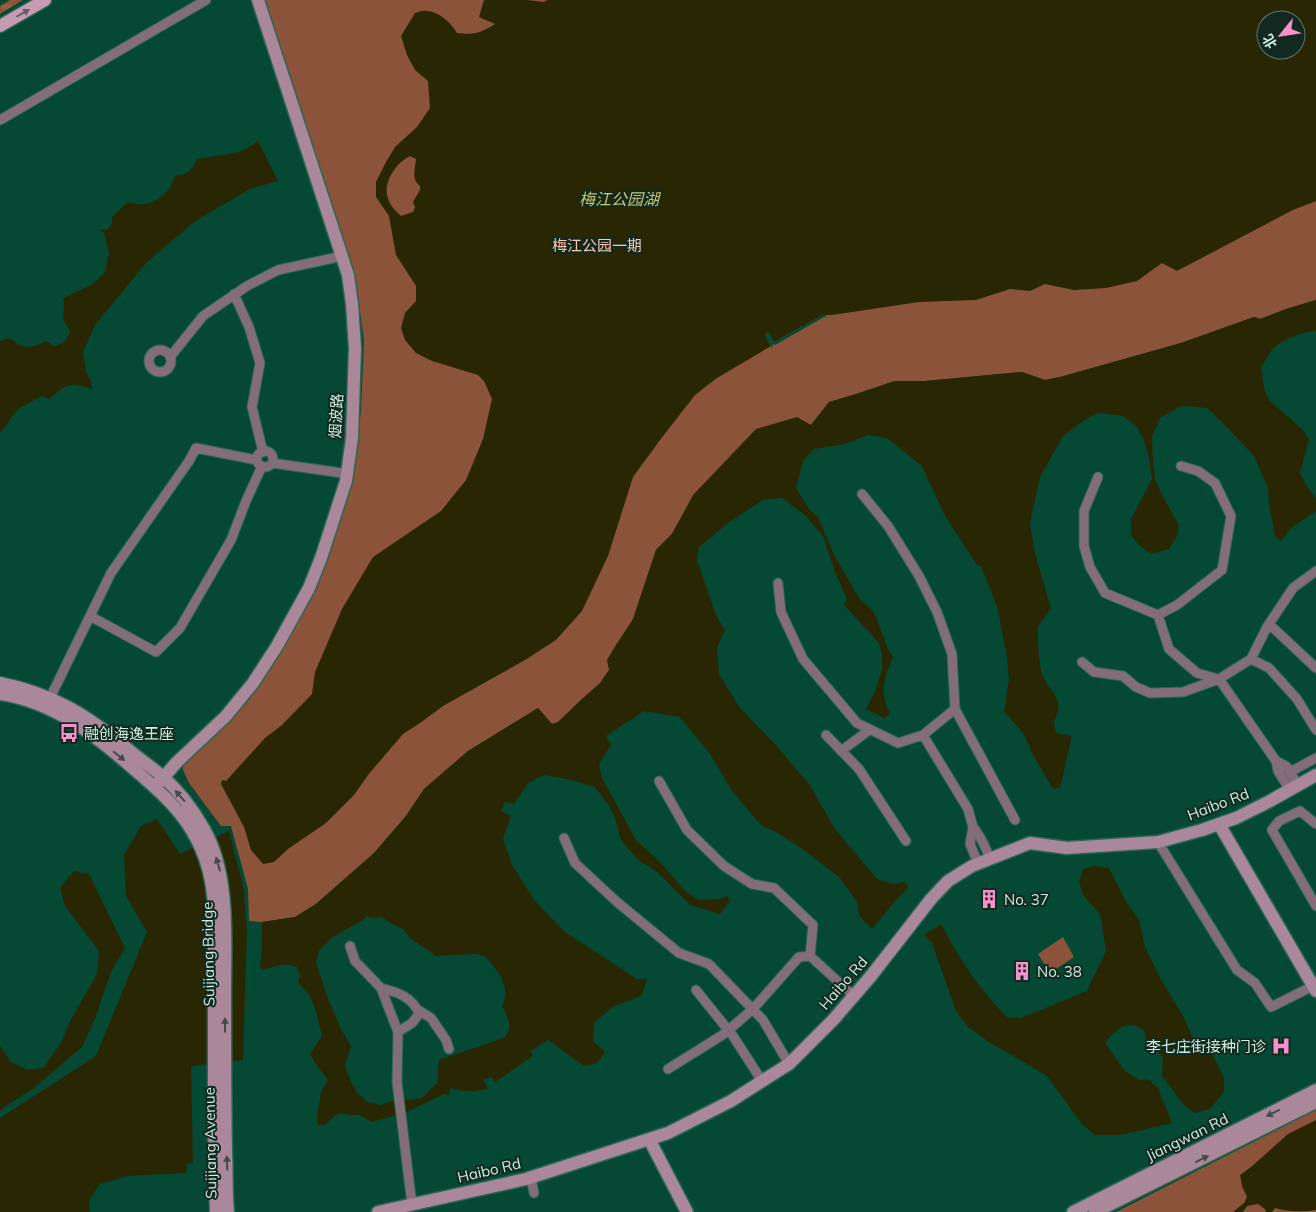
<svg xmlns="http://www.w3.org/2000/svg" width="1316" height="1212" viewBox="0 0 1316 1212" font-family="Mulish,'Noto Sans SC',sans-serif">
<defs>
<pattern id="grass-tufts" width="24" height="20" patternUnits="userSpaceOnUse" patternTransform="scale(1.25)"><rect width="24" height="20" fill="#8b543a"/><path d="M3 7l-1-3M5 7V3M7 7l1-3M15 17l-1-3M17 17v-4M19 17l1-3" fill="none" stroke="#9a6d56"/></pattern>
</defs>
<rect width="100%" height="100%" fill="#054934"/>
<path fill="url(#grass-tufts)" d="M10,0H23L0,14V6Z"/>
<path fill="#8b543a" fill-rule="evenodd" d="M264,0H1316V300L1286,309L1260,319L1254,317L1181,343L1060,377L1045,380L1022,372L925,381H894L856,394L829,402L811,425L679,521L672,534L656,550L633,619L609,670L600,683L581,700L558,722L552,724L538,708L468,751L424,789L406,816L374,853L316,904L295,917L262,922L249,921L248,889L231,826H221L189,783L183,770V764L283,646L326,562L347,490L361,412L364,341L356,281ZM1266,20H1296V50H1266Z
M1063,937L1074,957L1050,973L1038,954Z
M1316,1110V1212H1116Z"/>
<path fill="#292703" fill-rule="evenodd" d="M484,0H527L544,2L547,0H1316V201L1293,210L1177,271L1162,263L1137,281L1106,288L1074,290L1045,284L1030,291L1010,289L976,300L919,302L832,315H823L774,342L768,333L765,335L771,346L717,378L695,395L660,440L633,477L608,556L582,611L556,640L525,660L443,706L420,723L403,734L368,775L354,795L326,823L288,849L274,862L263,864L251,850L244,827L221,784L222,780L226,781L265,738L282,725L312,694L315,672L342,609L373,557L441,511L466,480L483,439L492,399L484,381L478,375L432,361L416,353L405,340L401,328L405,313L416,301V286L396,255L389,216L376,197V182L386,162L395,147L417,127L430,108L428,81L415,70L407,55L401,36L415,13C419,12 424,10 427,11C440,12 451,23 457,33C474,35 481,33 495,24L479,17ZM1266,20H1296V50H1266ZM410,156L416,159C415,170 411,179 420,186V190L413,202L415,207L413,212L401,216C383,201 382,185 397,166C401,162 404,159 410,156Z
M258,141L278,181L250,189L194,222L146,263L95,325L83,352L86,372L91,381L92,389C67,382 69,383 49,399L42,396L18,409L0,433V341C12,334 13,343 22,346C31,348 39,345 46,341L54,346C63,344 67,340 70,331L63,319L64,307L63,298L93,284L105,272L109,253L104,233L101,230L103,229L106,230C111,227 113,223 112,217L128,202C150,210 169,196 175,176C188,174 191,171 197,159L235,153L244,150Z
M1316,300V331C1303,331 1284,339 1275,347C1269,352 1265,362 1261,368L1264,388L1269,400L1303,430L1309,439L1300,473L1305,483L1316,499V511L1291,528L1281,541L1275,536L1269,504L1268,488L1254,456L1225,425L1207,408L1181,406L1160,418L1152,437L1153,460L1155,479L1162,495L1179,525L1177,536L1169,549L1151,554L1139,545L1131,535V519L1152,479L1149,458L1143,438L1136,426L1123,416L1097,413L1083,421L1063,436L1040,477L1030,523L1035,553L1051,609L1038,626C1038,641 1038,656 1041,670C1045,690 1068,698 1054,721L1056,733L1072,736L1060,788L1053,789L1032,753L1024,734L1004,711L1009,679L1007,658L997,606L981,566L977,565L945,516L922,466L887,438L868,435L845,444L814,449L803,461L796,488L810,510L818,517L834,555L859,598L872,610L876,617L888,649L893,657C884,679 879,691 890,714L884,718L866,709L876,689L882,669V655L879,643L844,605L847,599L835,572L823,536L805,515L782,498L763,500L728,523L699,547L697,560L716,615L725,630L717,648L719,674L740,708L774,743L809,784L835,829L877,879L893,884L905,882L908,888L896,900L872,929L860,917L857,902L840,878L804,850L778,833L762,826L732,791L710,754L680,717L644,711L606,736L611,745L599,764L602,778L636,840L663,865L685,891L699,900L719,899L727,896L730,901L720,914L690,905L656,871L640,861L624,844L620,838L616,821L610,807L595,787L567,779L544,775L528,783L514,804L505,802L501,811L511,816L503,839L512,865L535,901L565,932L637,979H647L642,995L611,1008L594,1023L593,1041L605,1052L597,1063L584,1066L548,1040L530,1051L533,1056L495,1082L491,1077L483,1080L488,1088C476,1093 463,1092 450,1088L449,1095L444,1094L404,1113L372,1122L360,1115H348L339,1113L324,1125H318L317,1117L321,1091L328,1080L315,1063L310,1054L322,1036L316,1012L310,996L298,982L300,976L297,967C283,962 276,966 263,970L260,966L262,944V922L295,917L316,904L374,853L406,816L424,789L468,751L538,708L552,724L558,722L581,700L600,683L609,670L607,660L614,648L633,619L656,550L672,534L693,495L756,429L797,417L811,425L829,402L856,394L895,381H925L1022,372L1045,380L1060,377L1181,343L1254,317L1260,319L1286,309ZM367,916L374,918L382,917L392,924L403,929L410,938L436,956L475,954L485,956C497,970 512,987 502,1006C508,1017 514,1028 504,1038L439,1060L437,1083L422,1098L408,1100L398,1099L381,1105L367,1102L358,1094L350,1080L345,1065L351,1046L341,1029L327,996L316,962L319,951L332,937L362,921Z
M157,819L180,854L229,831L244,890L247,931L243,1060L193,1066L191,1069L193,1162L187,1164L186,1173L127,1176L100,1184L89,1200L90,1212H0V1118L96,1056L147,932L126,896L124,855L141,826Z
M1094,866L1109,868L1125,900L1139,920L1145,947L1159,976L1183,1016L1192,1036L1212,1053L1224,1078V1092L1210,1109L1195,1113L1184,1105L1162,1076L1163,1058L1155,1048L1146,1042L1145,1032C1143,1030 1141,1028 1138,1027C1125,1020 1112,1034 1105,1043L1125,1071L1139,1080L1148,1079L1158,1088L1172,1123L1121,1135H1095L1082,1124L1046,1075L989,1042L968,1027L956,1011L932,943L924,935L941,924C959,958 980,991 1007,1017L1021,1018L1087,991L1106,951L1100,914L1083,895L1079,882L1083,869Z
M74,871L89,874L125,948L111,972L95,1019L82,1047L34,1088L0,1110V1046L11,1062L27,1070L43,1068L61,1043L69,1023L97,974L99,951L65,906L60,888Z
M1316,1120V1210C1302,1212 1288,1212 1275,1208L1272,1212H1265L1266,1210L1258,1204L1247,1206L1243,1212H1233L1244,1203L1247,1197L1242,1186L1240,1175L1251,1167L1288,1134Z"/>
<path fill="#054934" d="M823,315H825L827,317H824L775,345L773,344L772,348L765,335L769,333L774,342Z"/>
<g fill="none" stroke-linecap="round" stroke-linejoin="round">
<g stroke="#296753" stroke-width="11">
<path id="street" d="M0,120L206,0
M234,294L249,327L260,363L252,407L263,452
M149 361a11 11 0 1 1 22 0a11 11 0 1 1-22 0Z
M170,357L203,316L247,286L278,270L338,257
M257 459a8 8 0 1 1 16 0a8 8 0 1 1-16 0Z
M272,463L342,473
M1098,477L1084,511V546L1090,567L1105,593L1158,615L1177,605L1222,570L1231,516L1215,483L1198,471L1181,466
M862,494L888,526L919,576L937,612L952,654L955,709L923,735
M778,583L781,612L803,659L857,723L898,743L923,735L968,809L973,827L970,844L978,863
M1158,615L1169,649L1197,673L1218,679
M90,616L156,652L180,628L231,540L246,501L262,466
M1269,624L1316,668
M1251,659L1269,668L1297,699L1316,730
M1082,662L1094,672L1123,676L1136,687L1150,693L1183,692L1219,679
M50,698L111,573L189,461L196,448L257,460
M955,709L1015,820
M826,735L859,769L906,841
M841,751L868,731L864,727
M1276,761L1286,766L1298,785
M1290,772L1316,758
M659,781L687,830L724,866L752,884L774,888L813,925L810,956L854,996
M1290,790L1278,771L1276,761L1219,679L1251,659L1267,627L1293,588L1316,571
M1316,824L1300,811L1279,821L1272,830L1316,906
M973,827C981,836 985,847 990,858
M564,838L575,863L617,902L679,953L709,964L763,1020L789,1064
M1158,842L1237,970L1255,983L1271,1007L1313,986
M350,946L355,961L381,988L398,1032L397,1082L412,1205
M381,988C397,992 413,997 419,1014L412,1023L398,1032
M696,990L733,1036L762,1081
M418,1010L431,1018L446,1040L449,1049
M668,1069L724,1034L753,1009L799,957L810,956
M531,1178L534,1193"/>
</g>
<g stroke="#296753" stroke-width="15">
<path id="secondary" d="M0,683C54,694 88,716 129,750C140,759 151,767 162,776C178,790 194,811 204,829C230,875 225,937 225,989C225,1043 225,1097 226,1151C227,1172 226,1192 228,1212
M0,694C54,702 95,735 135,770C156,788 178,807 192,831C206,854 213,881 214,908V1129L216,1212
M155,787L177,762L226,716L253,683L277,646L309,588L321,558L346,481L352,438L355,348L352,304L348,275L258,0
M1219,824L1316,991
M649,1139L687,1212
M378,1212L526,1179L668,1133L731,1101L789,1064L834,1019L871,976L931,899L948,881L972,866L1030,843L1067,848L1158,842L1202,830L1236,818L1270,801L1316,775
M1073,1212L1316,1090
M1095,1212L1316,1102"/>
</g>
<g stroke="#296753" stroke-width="15">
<path id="primary" d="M0,26L45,0"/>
</g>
<use href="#street" stroke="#836d78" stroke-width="9"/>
<use href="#secondary" stroke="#aa8799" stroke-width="12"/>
<use href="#primary" stroke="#c79bb2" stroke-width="12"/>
</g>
<defs><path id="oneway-solid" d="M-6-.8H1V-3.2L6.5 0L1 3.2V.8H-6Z" transform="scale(1.25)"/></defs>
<use fill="#635c62" href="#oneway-solid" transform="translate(23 13) rotate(-30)"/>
<g fill="#474a4a">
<use href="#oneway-solid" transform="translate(119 756) rotate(39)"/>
<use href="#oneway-solid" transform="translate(180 796) rotate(-131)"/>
<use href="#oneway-solid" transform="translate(218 864) rotate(-106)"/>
<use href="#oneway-solid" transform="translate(225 1025) rotate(-90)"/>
<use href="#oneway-solid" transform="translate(1273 1113) rotate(153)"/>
<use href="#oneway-solid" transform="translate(1202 1159) rotate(-26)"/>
<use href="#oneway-solid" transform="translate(227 1163) rotate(-92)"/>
</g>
<defs>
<g id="bus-bare" transform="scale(1.5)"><path d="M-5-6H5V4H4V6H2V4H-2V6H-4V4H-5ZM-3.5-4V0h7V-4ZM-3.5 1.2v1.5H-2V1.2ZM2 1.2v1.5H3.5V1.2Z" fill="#f890cb" stroke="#112920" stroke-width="2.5" paint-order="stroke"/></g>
<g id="building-bare" transform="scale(1.5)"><path d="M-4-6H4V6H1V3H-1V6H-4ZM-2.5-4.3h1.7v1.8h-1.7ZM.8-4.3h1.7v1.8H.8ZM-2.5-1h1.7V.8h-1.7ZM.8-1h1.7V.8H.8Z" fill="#f890cb" stroke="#112920" stroke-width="2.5" paint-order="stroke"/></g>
<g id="hospital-bare" transform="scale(1.5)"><path d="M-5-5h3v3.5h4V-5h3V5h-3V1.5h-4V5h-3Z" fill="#f890cb" stroke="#112920" stroke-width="2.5" paint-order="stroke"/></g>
</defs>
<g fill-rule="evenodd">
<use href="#bus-bare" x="69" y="733"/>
<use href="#building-bare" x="989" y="899"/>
<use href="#building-bare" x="1022" y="971"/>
<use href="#hospital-bare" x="1281" y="1046"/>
</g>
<g text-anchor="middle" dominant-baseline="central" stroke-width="4" stroke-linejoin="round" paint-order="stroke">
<g font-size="15" fill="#fec8af" stroke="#112920">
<text x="597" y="245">梅江公园一期</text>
</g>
<g font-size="15" fill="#cfeddf" stroke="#112920">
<text transform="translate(336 416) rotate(-87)">烟波路</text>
<text transform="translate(1218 804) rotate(-21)">Haibo Rd</text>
<text transform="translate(208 954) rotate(-91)">Suijiang Bridge</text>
<text transform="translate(843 983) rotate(-49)">Haibo Rd</text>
<text transform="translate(1187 1137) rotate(-26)">Jiangwan Rd</text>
<text transform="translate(210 1143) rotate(-91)">Suijiang Avenue</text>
<text transform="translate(489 1170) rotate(-13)">Haibo Rd</text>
</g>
<g font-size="15" fill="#cfeddf" stroke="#112920" text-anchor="start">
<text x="84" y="733">融创海逸王座</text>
<text x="1004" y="899">No. 37</text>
<text x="1037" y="971">No. 38</text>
<text x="1266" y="1046" text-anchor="end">李七庄街接种门诊</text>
</g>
<g font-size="16" font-style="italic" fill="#cbc566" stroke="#112920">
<text x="619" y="199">梅江公园湖</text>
</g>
</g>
<g transform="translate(1281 35) rotate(240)"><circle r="24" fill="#112920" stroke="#5d776c"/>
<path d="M0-4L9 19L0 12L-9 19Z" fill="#f890cb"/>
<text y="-8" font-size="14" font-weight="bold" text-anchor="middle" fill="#cfeddf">北</text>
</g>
</svg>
